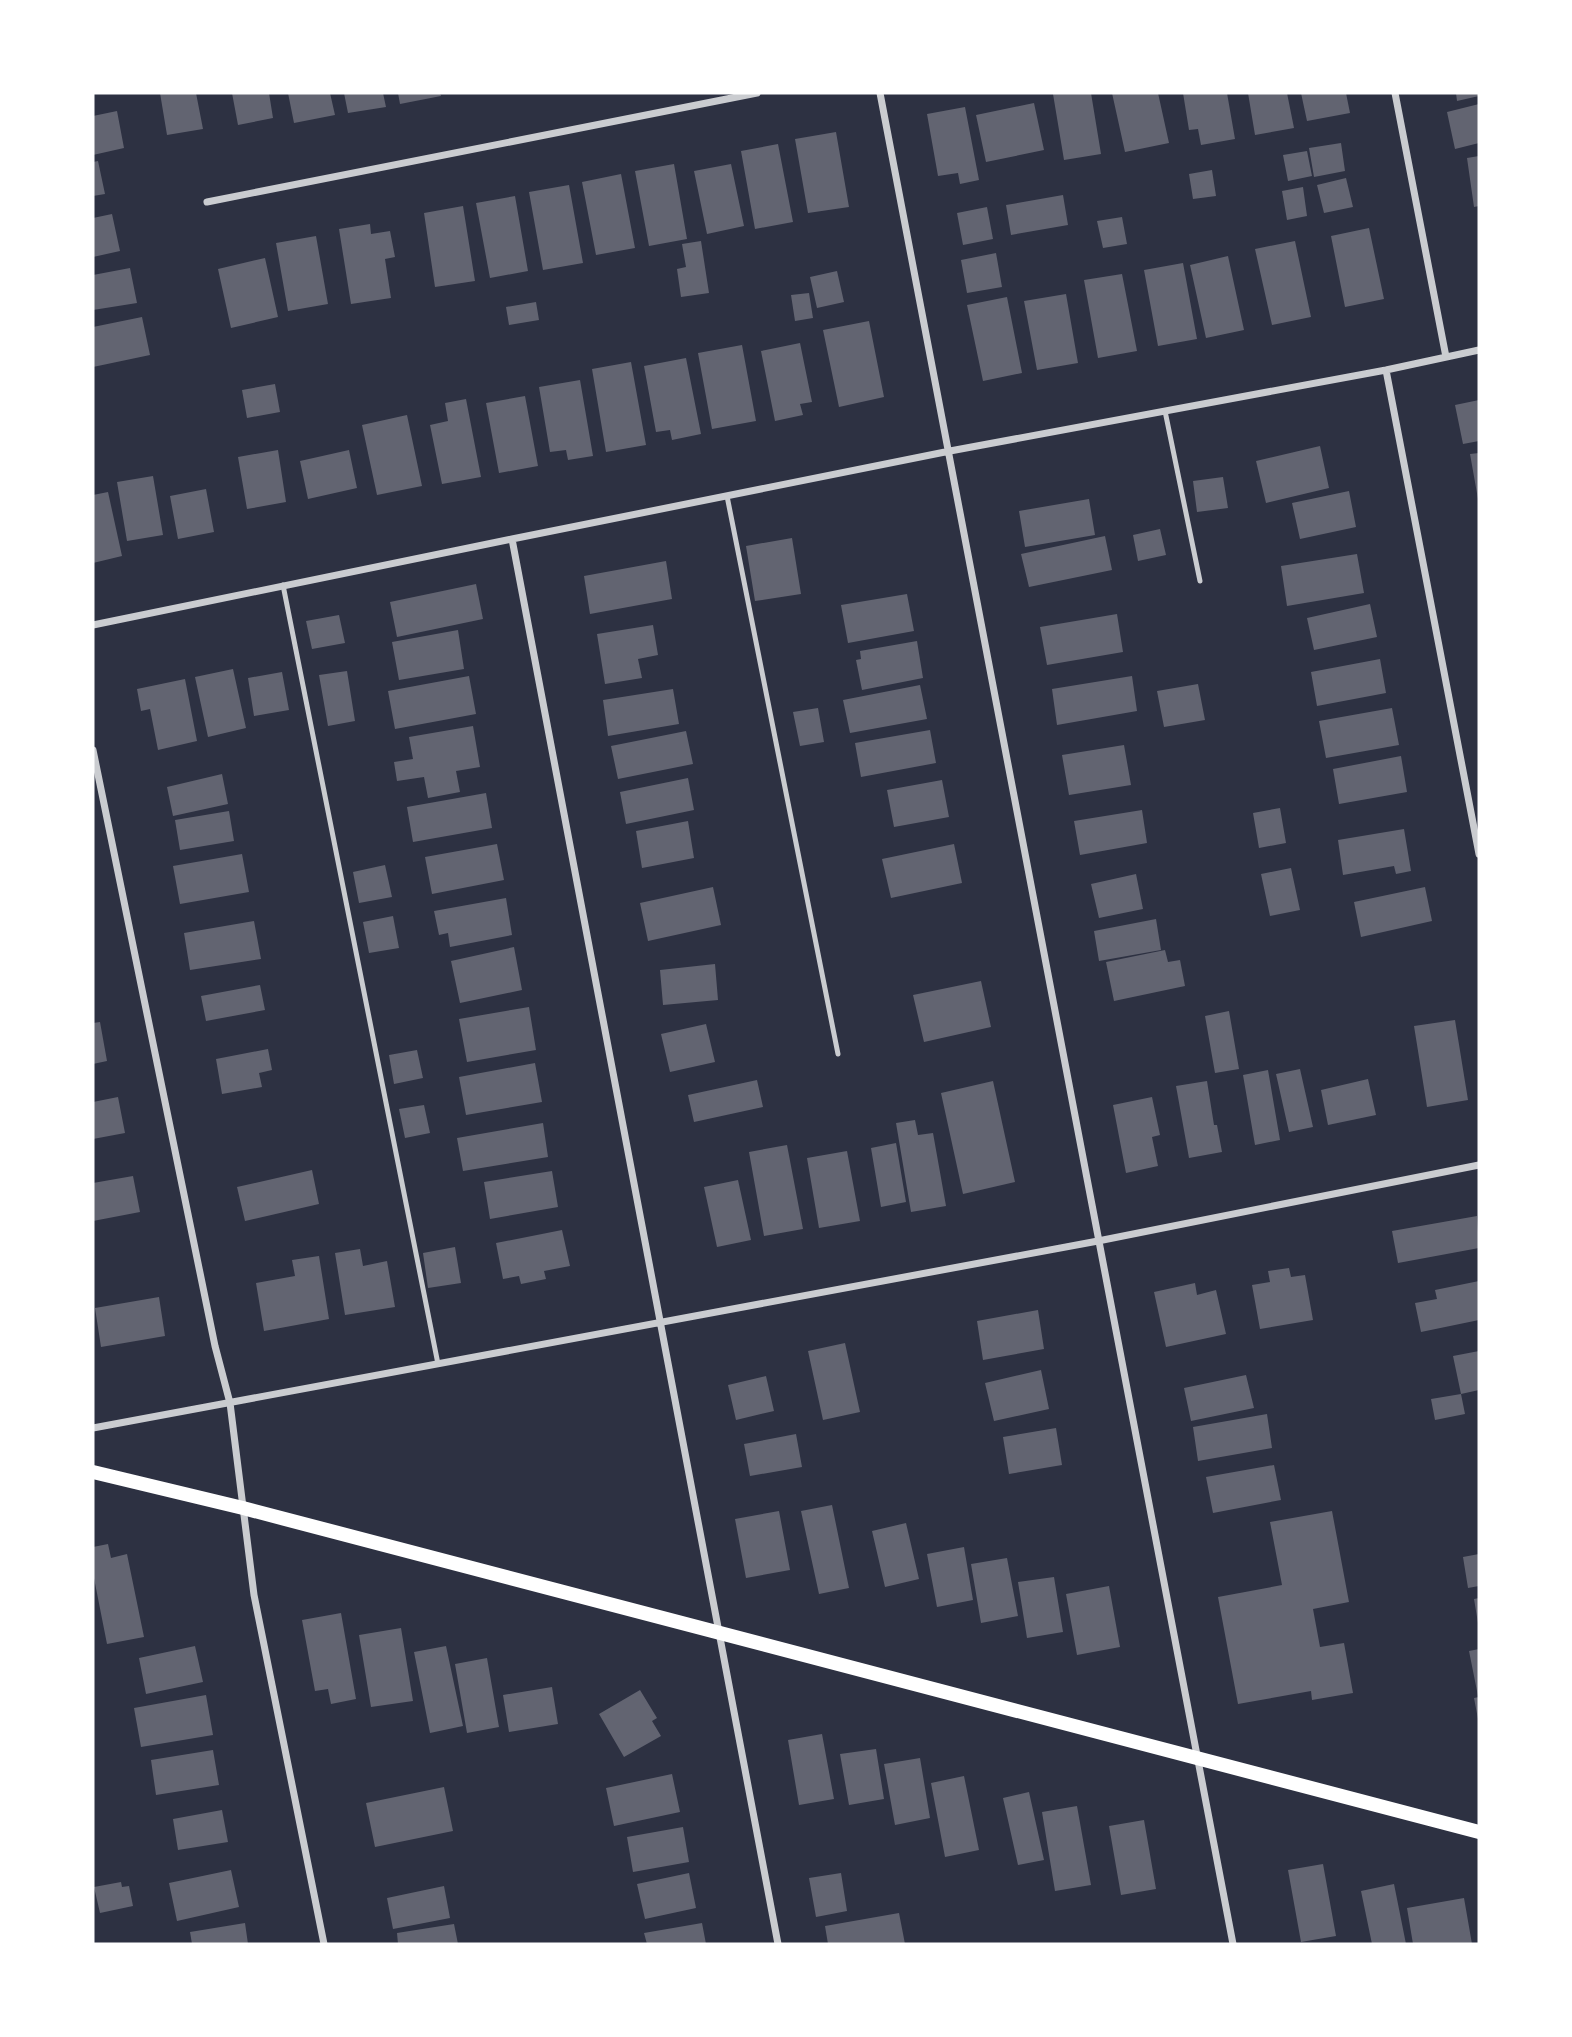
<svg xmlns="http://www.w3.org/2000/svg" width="1572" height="2037" viewBox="0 0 1572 2037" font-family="Commissioner,sans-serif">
<rect width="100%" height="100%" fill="#2d3142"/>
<path fill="#626471" d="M160,93H196L203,129L167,135Z
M232,93H269L273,118L238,125Z
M288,93H330L335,115L294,123Z
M344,93H383L386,107L348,113Z
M398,93H440L441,96L400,104Z
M1060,93H1091L1101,154L1064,160L1053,94Z
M1112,93H1158L1169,143L1125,152Z
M1183,93H1227L1235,139L1201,145L1198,129L1189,130Z
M1248,93H1287L1294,128L1255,135Z
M1301,93H1346L1350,113L1307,121Z
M1456,93H1479V96L1457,101Z
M1034,103L1044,150L986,162L976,115Z
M1479,104V143L1455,149L1447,112Z
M965,107L979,180L960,184L958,173L938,176L927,114Z
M117,111L124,148L93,155V116Z
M836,132L849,207L808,213L795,139Z
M1341,143L1345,171L1314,177L1309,148Z
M778,144L793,222L755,229L741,151Z
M1307,151L1312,176L1288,181L1283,155Z
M1479,156V206L1474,207L1467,158Z
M98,161L105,194L93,196V162Z
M674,164L687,239L649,246L635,171Z
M731,164L744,226L707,234L694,171Z
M1212,170L1216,196L1193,199L1189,174Z
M621,174L635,248L596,255L582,182Z
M1346,178L1353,207L1324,213L1317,185Z
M569,185L583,263L543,270L529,192Z
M1303,187L1307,216L1287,220L1282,191Z
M1063,195L1068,225L1011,235L1006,205Z
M515,196L528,271L490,278L476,203Z
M463,206L475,281L435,287L424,213Z
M987,207L993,239L963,245L957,213Z
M112,214L120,251L93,257V218Z
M1122,217L1127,244L1103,248L1097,221Z
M370,224L371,234L390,231L395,257L385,259L391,298L351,304L339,229Z
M1369,228L1384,299L1345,307L1331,236Z
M316,236L328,304L288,311L276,243Z
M701,241L709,293L681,297L677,269L686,267L682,244Z
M1295,241L1311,317L1272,325L1255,249Z
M996,253L1002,287L967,293L961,260Z
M1228,256L1244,330L1206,338L1190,265Z
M265,258L278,317L231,328L218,269Z
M1183,263L1197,339L1158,346L1144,270Z
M130,268L137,303L93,310V275Z
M837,271L844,302L817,308L810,277Z
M1122,274L1137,351L1098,358L1084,280Z
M809,293L813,318L795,321L791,295Z
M1066,294L1078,363L1037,370L1024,301Z
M1007,297L1022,373L983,381L967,305Z
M536,302L539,320L509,325L506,307Z
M142,317L150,355L93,367V327Z
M869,321L884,397L839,407L823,330Z
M800,343L812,402L800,404L803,415L775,421L761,351Z
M742,345L756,421L712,429L698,353Z
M686,358L701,434L672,440L670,430L656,432L644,366Z
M631,362L646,445L606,452L592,369Z
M580,380L593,456L568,460L566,450L550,452L539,387Z
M275,384L280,412L247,418L242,390Z
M525,396L538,466L499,473L486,403Z
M466,399L481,477L442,484L430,425L448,421L445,403Z
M1479,400V441L1463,444L1455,405Z
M407,415L422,486L377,495L362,425Z
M1320,446L1329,488L1266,503L1256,461Z
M278,450L286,502L247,509L238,457Z
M349,450L357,488L308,499L300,461Z
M1479,453V499H1478L1470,454Z
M153,476L163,535L127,541L117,482Z
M1223,477L1228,508L1197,512L1193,481Z
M206,489L214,532L178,539L170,496Z
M1349,491L1356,527L1300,539L1292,503Z
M108,492L122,556L93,563V495Z
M1089,499L1095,535L1025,547L1019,511Z
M1160,529L1166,555L1138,561L1133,535Z
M1105,536L1112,570L1029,587L1021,554Z
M792,538L801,594L755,601L746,546Z
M1357,554L1364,593L1287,606L1281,566Z
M666,561L672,599L590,614L584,576Z
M476,584L483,619L397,637L390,602Z
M907,594L914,631L848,643L841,605Z
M1370,604L1377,637L1314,650L1307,618Z
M1117,614L1123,652L1047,665L1040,627Z
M339,615L345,643L312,649L306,621Z
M653,625L658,655L638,659L642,678L605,684L597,634Z
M458,630L464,669L399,680L392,642Z
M917,641L923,678L862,690L856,660L861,659L860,651Z
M1380,659L1386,693L1317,706L1311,672Z
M233,669L246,728L208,737L195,677Z
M347,671L355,721L328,726L319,675Z
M282,672L289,710L254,716L248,678Z
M469,676L476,714L395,729L388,691Z
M1132,676L1137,711L1057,725L1052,689Z
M185,679L197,741L158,750L150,709L141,711L137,689Z
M1198,684L1205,720L1164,727L1157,691Z
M920,685L927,719L850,733L843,700Z
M673,689L679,724L608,736L603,700Z
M818,708L824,742L800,746L793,712Z
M1392,708L1399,745L1326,758L1319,721Z
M473,726L480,767L456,771L460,792L428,798L424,777L397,781L394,762L413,759L409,737Z
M930,730L936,763L861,777L855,743Z
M686,731L693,764L618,779L611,746Z
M1124,745L1131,785L1069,795L1062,755Z
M1401,756L1407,792L1339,804L1333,769Z
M222,774L228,804L173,816L167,787Z
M688,778L694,810L626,824L620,792Z
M942,780L949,817L894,827L887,790Z
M486,793L492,828L413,842L407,807Z
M1280,808L1286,843L1259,848L1253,813Z
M1142,810L1147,843L1080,855L1074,821Z
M229,811L234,841L180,850L175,820Z
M688,821L694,858L642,868L636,831Z
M1404,829L1411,871L1396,874L1394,866L1343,875L1338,840Z
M497,844L504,880L432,894L425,857Z
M954,844L962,883L891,898L882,859Z
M242,854L249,892L180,904L173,866Z
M385,865L392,897L359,903L353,872Z
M1291,868L1300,910L1270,916L1261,874Z
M1136,874L1143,909L1099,918L1091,884Z
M713,887L721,925L648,941L640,903Z
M1425,887L1432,921L1361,937L1354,902Z
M506,898L512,935L450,947L448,933L439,935L434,911Z
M393,916L399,948L369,953L363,922Z
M1156,919L1161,950L1099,961L1094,931Z
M254,921L261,959L190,970L184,933Z
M514,947L522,990L460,1003L451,961Z
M1165,950L1168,962L1180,960L1185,986L1114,1001L1106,962Z
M715,964L718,1000L663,1005L660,970Z
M981,981L991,1027L924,1042L913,995Z
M260,985L265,1010L206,1021L201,996Z
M529,1007L536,1050L467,1062L459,1019Z
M1229,1011L1239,1069L1215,1073L1205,1016Z
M1455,1020L1468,1100L1427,1107L1414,1026Z
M100,1022L107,1061L93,1064V1023Z
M706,1024L715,1062L670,1072L661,1034Z
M268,1049L272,1070L259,1073L262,1087L222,1094L216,1059Z
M417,1050L423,1078L394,1084L389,1055Z
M535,1063L542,1102L466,1115L459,1077Z
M1300,1069L1313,1127L1289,1132L1276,1074Z
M1268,1070L1280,1140L1255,1145L1243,1075Z
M1368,1079L1376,1115L1328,1125L1321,1090Z
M757,1080L763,1107L694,1122L688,1095Z
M993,1081L1015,1182L963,1194L941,1093Z
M1207,1081L1214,1125H1217L1222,1152L1189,1158L1176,1086Z
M118,1097L125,1133L93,1139V1102Z
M1152,1097L1160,1135L1152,1137L1158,1166L1126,1173L1113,1105Z
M424,1105L430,1133L405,1138L399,1109Z
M915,1120L918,1135L933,1133L946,1206L911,1212L896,1123Z
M543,1123L548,1157L463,1171L457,1138Z
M896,1143L906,1202L881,1207L871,1148Z
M787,1145L803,1229L764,1236L749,1152Z
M847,1151L860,1221L819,1228L807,1158Z
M312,1170L319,1204L245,1221L237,1187Z
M552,1171L558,1207L490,1219L484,1182Z
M133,1176L140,1212L93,1221V1183Z
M738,1180L751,1240L717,1247L704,1187Z
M1477,1216L1479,1248L1398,1263L1392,1231Z
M562,1230L570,1266L544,1271L546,1279L521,1284L519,1276L503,1279L496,1243Z
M455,1247L461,1283L428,1288L423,1253Z
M360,1249L363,1266L387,1261L395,1307L345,1315L335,1253Z
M319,1256L329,1319L264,1331L256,1283L295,1276L292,1260Z
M1289,1268L1291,1277L1305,1275L1313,1320L1260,1329L1252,1285L1270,1282L1268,1271Z
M1479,1281V1320L1421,1332L1415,1303L1437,1299L1435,1290Z
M1195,1283L1197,1295L1216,1290L1226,1334L1166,1347L1154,1292Z
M159,1297L165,1336L101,1347L95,1308Z
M1038,1310L1044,1349L983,1360L977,1321Z
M845,1343L860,1412L823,1420L808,1351Z
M1479,1351V1390L1461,1394L1453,1356Z
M1041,1370L1049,1409L994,1421L985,1383Z
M1246,1375L1254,1408L1191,1421L1184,1388Z
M766,1376L774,1411L736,1420L728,1385Z
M1461,1394L1465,1414L1435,1420L1431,1399Z
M1267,1414L1272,1448L1198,1461L1193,1427Z
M1056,1428L1062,1465L1009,1474L1003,1437Z
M796,1434L802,1467L750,1476L744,1444Z
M1274,1465L1281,1500L1213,1513L1206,1477Z
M832,1505L849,1588L819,1594L801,1511Z
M779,1511L790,1570L746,1578L735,1519Z
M1332,1511L1349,1602L1313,1609L1320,1647L1344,1643L1353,1693L1312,1700L1311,1691L1238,1704L1218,1597L1282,1585L1270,1522Z
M906,1523L919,1579L885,1587L872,1531Z
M108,1544L111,1558L127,1554L144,1637L107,1644L93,1573V1547Z
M964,1547L973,1600L937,1607L927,1554Z
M1479,1554V1586L1468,1588L1463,1557Z
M1007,1558L1018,1616L981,1623L971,1564Z
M1054,1577L1063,1632L1027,1638L1018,1582Z
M1109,1586L1120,1647L1077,1655L1066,1594Z
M1479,1598V1623H1478L1474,1599Z
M341,1613L356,1699L331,1704L328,1689L315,1691L302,1620Z
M401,1628L413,1701L371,1707L359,1635Z
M195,1646L203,1682L146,1694L139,1658Z
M446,1646L463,1726L430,1733L414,1652Z
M1479,1649V1696H1478L1469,1651Z
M487,1658L499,1727L467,1733L455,1664Z
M552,1687L558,1724L509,1732L503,1695Z
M640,1690L657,1718L652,1721L661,1736L624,1757L599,1714Z
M206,1695L213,1735L141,1747L134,1708Z
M1479,1697V1718L1478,1719L1474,1698Z
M822,1734L834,1799L799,1805L788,1740Z
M876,1749L884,1799L849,1805L840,1754Z
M213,1750L219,1785L156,1795L151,1760Z
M920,1758L930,1818L895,1825L884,1764Z
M672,1774L680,1812L614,1826L606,1788Z
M964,1776L979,1850L945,1857L931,1783Z
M444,1787L453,1831L375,1847L366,1803Z
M1029,1792L1044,1860L1018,1865L1003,1798Z
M1077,1806L1091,1885L1055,1891L1042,1812Z
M222,1810L228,1842L178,1850L173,1819Z
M1144,1820L1156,1889L1121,1895L1109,1826Z
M683,1827L689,1862L633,1872L627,1837Z
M1323,1864L1336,1936L1301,1942L1288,1870Z
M231,1870L239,1907L177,1921L169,1883Z
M689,1873L696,1908L645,1919L637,1884Z
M841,1873L847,1911L816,1917L809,1878Z
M121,1882L122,1887L129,1886L133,1906L100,1913L94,1887Z
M1394,1884L1406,1944H1372L1361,1891Z
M444,1886L450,1918L393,1929L387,1898Z
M1464,1898L1472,1944H1413L1407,1908Z
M899,1913L905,1944H828L825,1926Z
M245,1923L248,1944H192L190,1932Z
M702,1923L706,1944H647L644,1933Z
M454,1924L458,1944H398L397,1933Z"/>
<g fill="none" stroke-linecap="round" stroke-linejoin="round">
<path stroke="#caccd0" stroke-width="5" d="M1165,411L1200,581
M727,496L838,1054
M283,585L438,1364"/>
<path stroke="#caccd0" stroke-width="7" d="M880,93L1233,1944
M1395,93L1446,357
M207,202L757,93
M1386,370L1479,854
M512,539L778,1944
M93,625L512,539L950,451L1386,370L1479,350
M93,750L215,1346L230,1403L254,1595L324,1944
M93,1428L1098,1241L1479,1165"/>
<path stroke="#fff" stroke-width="14" d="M93,1472L243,1508L1479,1832"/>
</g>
<rect width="1572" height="2037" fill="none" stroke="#ffffff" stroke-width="189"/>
</svg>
